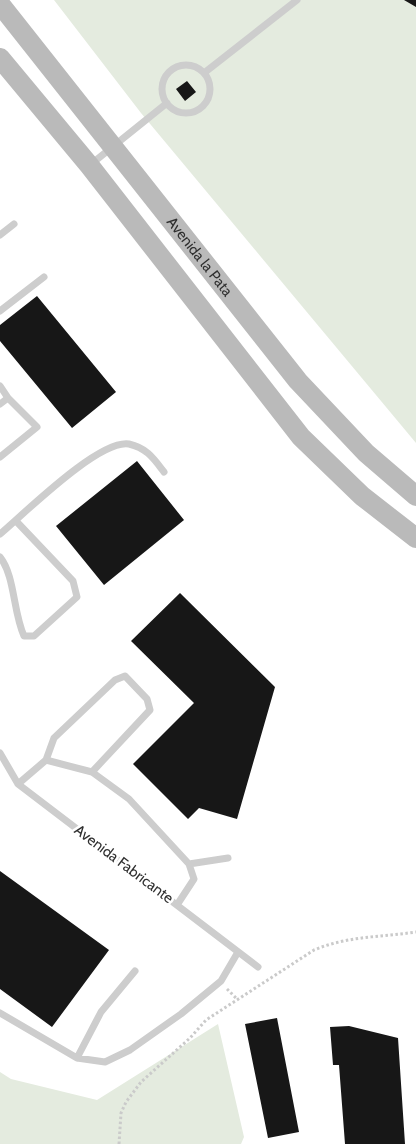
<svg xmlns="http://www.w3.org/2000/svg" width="416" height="1144" viewBox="0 0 416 1144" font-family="Cabin,sans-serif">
<rect width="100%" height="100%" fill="#fff"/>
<path fill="#e4ebdf" d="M54,0H416V443L141,113Z
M218,1024L244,1137L241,1144H0V1072L11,1079L97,1100Z"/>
<path fill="#171717" d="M404,0H416V7Z
M187,81L196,92L185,101L176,89Z
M37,296L116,392L72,428L0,341V325Z
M137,461L184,520L104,585L56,526Z
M180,593L275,687L237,819L199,808L188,819L133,764L194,703L131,641Z
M0,871L109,950L52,1027L0,989Z
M277,1018L299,1132L268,1138L245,1024Z
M349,1026L398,1038L405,1144H345L339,1065H333L330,1027Z"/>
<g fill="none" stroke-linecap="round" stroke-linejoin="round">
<path stroke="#cacaca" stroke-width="3" stroke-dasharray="2.5 2.5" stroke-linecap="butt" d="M227,989L237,999
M119,1144L121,1113L126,1102L141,1082L190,1038L206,1020L314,950C347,936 382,937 416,932"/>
<path stroke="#cdcdcd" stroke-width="7" d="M162 89a24 24 0 1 1 48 0a24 24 0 1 1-48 0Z
M204,73L297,0
M90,165L167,103
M0,235L14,224
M0,311L44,277
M0,386L8,398L0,404
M0,457L37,427L8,398
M0,534C24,514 99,439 129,444C147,448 154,459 164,472
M0,557C15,576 13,612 24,636H34L77,597L73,581L16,521
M0,753L18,784L258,967
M46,760L92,772
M18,784L46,760L54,738L115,680L125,676L147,699L150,710L92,772L129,799L189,864L194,879L177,905
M189,864L228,858
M0,1013L77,1058L105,1062L130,1050L181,1014L221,981L238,952
M77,1058L101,1012L135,971"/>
<g stroke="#bababa" stroke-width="20">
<path id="s1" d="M0,4L298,381L366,453L416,496"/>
<path d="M0,58L89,165L301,437L362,496L416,538"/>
</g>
</g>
<g text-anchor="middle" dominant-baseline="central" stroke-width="5" stroke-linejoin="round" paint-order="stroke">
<g font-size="15" fill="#303030" stroke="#fff">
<text stroke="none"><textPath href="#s1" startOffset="322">Avenida la Pata</textPath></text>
<text transform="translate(124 864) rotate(37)">Avenida Fabricante</text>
</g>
</g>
</svg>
